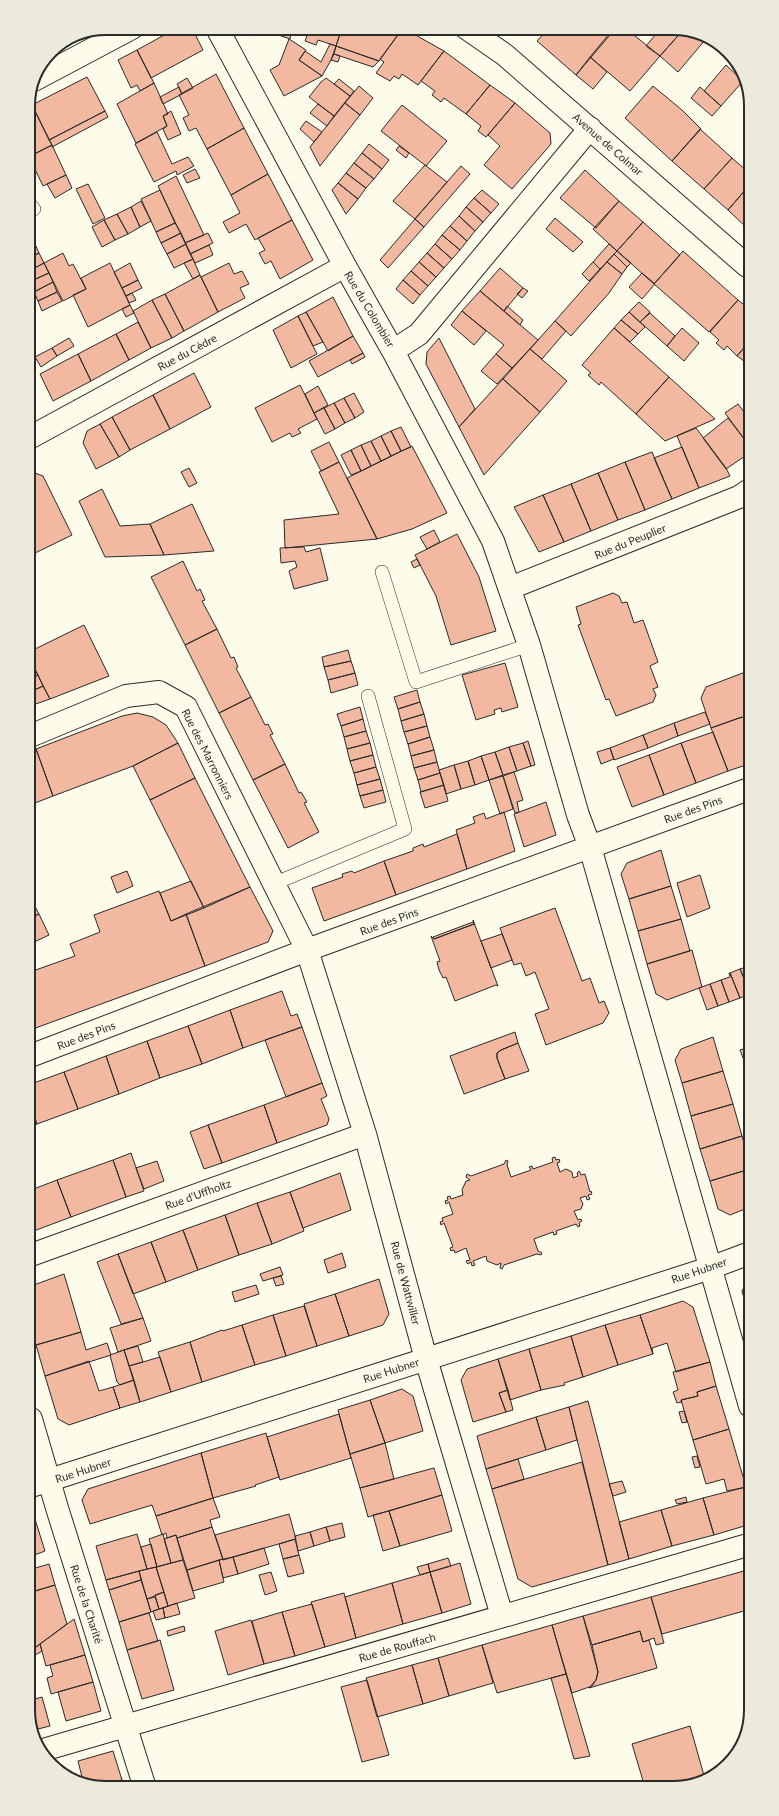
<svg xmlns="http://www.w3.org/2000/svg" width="779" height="1816" viewBox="0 0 779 1816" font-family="Lato,sans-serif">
<rect width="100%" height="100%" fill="#fdfbea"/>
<path fill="#f2b8a0" stroke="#2b2b2b" d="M177,28H192L203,50L151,78L137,50Z
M249,28H292L290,39L264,30L253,36Z
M292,28H342L336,46L318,40L316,45L305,41L307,36L291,31Z
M342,28H403L379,61L336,46Z
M403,28L444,51L418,85L402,74L399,79L394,76L390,81L376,73L384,62L380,59Z
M549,28H600L609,36L576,75L537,41Z
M614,28H625L660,56L630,91L590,57Z
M661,28H678L683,30L660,56L646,46Z
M683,30L706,39L678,72L660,56Z
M289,39L306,50L299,60L322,76L284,96L270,70L279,65Z
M330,44L336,46L331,60L322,76L299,60L305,51L321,62Z
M336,46L379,61L373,67L334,54Z
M137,50L154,83L140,91L137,85L131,88L118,60Z
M444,51L490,85L466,114L444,98L441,102L432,95L435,91L421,81Z
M334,54L340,56L338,62L331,60Z
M590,57L607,72L593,89L576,75Z
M726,65L743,81L721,106L704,91Z
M216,74L244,128L207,149L196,128L189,131L183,118L189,115L179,95Z
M87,77L105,111L49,140L32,105Z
M187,78L193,88L182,94L177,84Z
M326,78L350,96L334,116L309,97L321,82Z
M339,79L354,91L350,96L334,84Z
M154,83L168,114L163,116L167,126L136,143L117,104Z
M490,85L515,103L486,137L478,131L481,126L466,114Z
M359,86L373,98L360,115L345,103Z
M653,86L682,110L701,129L672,161L625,118Z
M179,87L182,94L163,104L160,97Z
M700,87L721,106L712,116L691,98Z
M345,103L360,115L320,166L310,147Z
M515,103L550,133L551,144L512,189L484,165L500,146L488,135Z
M318,104L334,116L327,126L310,113Z
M32,105L52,145L28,157V107Z
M402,105L447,141L426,166L381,131Z
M105,111L108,117L52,147V145L49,140Z
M171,111L181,134L168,140L163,129L167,126L163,116Z
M306,121L322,132L314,142L300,129Z
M244,128L268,174L231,195L207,149Z
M700,129L732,158L704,189L672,161Z
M157,132L172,164L188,157L194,166L177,175L176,171L154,182L135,144Z
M369,144L389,160L382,169L362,153Z
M52,145L66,175L43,186L29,157Z
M399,146L409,153L406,158L396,150Z
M362,153L382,169L374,179L354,163Z
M732,158L747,171V188L728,210L704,189Z
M354,163L374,179L366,188L346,173Z
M425,165L447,182L415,219L393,201Z
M461,166L470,174L424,227L415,219Z
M195,169L200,178L187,183L183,175Z
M585,170L619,201L596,228L560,198Z
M346,173L366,188L358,199L338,183Z
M268,174L292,220L255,240L246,224L229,233L223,222L240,213L231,195Z
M66,175L72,188L55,198L47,184Z
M176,176L204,235L185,243L158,186Z
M338,183L358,199L346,214L332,190Z
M88,184L105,218L93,224L76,189Z
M747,188V228L728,210Z
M160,190L175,223L156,232L141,199Z
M482,190L499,204L491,213L474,198Z
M474,198L491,213L483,222L466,207Z
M141,201L151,221L140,227L131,207Z
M619,201L643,222L617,251L593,229Z
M131,207L140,227L128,234L117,214Z
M466,207L483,222L475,231L459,216Z
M117,214L128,234L115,240L104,220Z
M459,216L475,231L467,241L450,226Z
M555,218L583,242L573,252L546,229Z
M415,219L424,227L388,268L380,260Z
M104,220L115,240L102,247L92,227Z
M292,220L313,260L280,279L271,261L265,264L259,253L265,250L258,238Z
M643,222L680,255L654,284L617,251Z
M175,223L181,233L161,243L156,232Z
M450,226L467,241L460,250L442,235Z
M181,233L186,244L167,254L161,243Z
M208,233L213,243L190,254L185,243Z
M30,234L35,244L29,247L28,235Z
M442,235L460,250L452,259L435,244Z
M35,244L39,253L29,258V247Z
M186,244L193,259L174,268L167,254Z
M435,244L452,259L444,268L427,253Z
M609,244L617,251L600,269L593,262Z
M209,245L213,255L195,263L190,254Z
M617,251L631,263L627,267L614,254Z
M683,251L738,300L709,332L654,284Z
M39,253L44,263L29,271V258Z
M63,253L69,266L73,264L86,289L63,301L44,263Z
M427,253L444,268L436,277L419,262Z
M614,254L627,267L622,274L607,262Z
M193,259L200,275L193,279L184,263Z
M419,262L436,277L428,286L411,271Z
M593,262L600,269L589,281L582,274Z
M607,262L622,274L609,293L571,336L555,321Z
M44,263L49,273L29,282V271Z
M110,263L130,305L88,327L73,295L86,289L81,278Z
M130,263L138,280L122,288L114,272Z
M229,263L234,274L242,271L249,284L240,288L245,298L218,312L201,277Z
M500,268L523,288L504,311L480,291Z
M411,271L428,286L420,295L403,280Z
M49,273L53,282L34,292L29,282Z
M642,273L655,284L642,299L629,287Z
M200,275L218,312L184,331L165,294Z
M138,280L142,288L126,296L122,288Z
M403,280L420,295L413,304L396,289Z
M53,282L57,292L38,301L34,292Z
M523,288L528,291L522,298L517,294Z
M480,291L538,340L512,368L496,354L504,345L462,311Z
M57,292L62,301L42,311L38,301Z
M132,293L136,300L129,303L126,296Z
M165,294L184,331L172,338L152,300Z
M333,297L353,336L328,351L306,312Z
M152,300L172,338L151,348L133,311Z
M738,300L748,308V343L737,356L727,346L724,350L716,343L719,340L710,332Z
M639,302L650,312L640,322L629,312Z
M130,305L134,313L126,317L122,309Z
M507,306L523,320L520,325L504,311Z
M462,311L486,331L474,345L451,325Z
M306,312L323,342L313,346L298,316Z
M629,312L645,327L638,334L621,320Z
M650,313L675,336L667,346L640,322Z
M298,316L317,354L291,368L273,330Z
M621,320L638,334L630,342L614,328Z
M555,321L566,331L542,359L530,349Z
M138,322L151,348L129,360L116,334Z
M614,328L669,377L636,414L601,382L599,385L588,375L591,373L582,365Z
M682,328L699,343L684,361L667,346Z
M116,334L129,360L91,381L78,354Z
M353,336L363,353L318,377L309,361Z
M69,338L74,346L57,356L52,348Z
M439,338L475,409L459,427L426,364L427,352Z
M748,343V364L737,356Z
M52,348L57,356L41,367L35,357Z
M530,349L567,381L540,412L503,379Z
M363,353L365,357L352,364L350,360Z
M78,354L91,381L53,401L40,374Z
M496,354L512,368L497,384L481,371Z
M194,373L211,407L170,429L153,395Z
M669,377L715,419L665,441L636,414Z
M503,379L540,412L484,475L459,427Z
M300,385L317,419L298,429L301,433L292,437L290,433L272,442L255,408Z
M318,386L328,405L314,413L305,394Z
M354,393L364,412L355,418L344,398Z
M153,395L170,429L130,450L112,417Z
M344,398L355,418L345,423L334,403Z
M334,403L345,423L335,429L324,408Z
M738,404L748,417V444L725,413Z
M324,408L335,429L325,434L314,413Z
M112,417L130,450L119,457L100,424Z
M728,418L748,444V454L726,469L703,438Z
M100,424L119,457L96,469L83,443L87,431Z
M401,427L411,447L401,451L391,431Z
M696,428L726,468L730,476L699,488L677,436Z
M391,431L401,451L391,456L381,436Z
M381,436L391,456L381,461L371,441Z
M371,441L381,461L371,466L361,445Z
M329,442L339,462L321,471L311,451Z
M361,445L371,466L361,471L351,450Z
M412,446L447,513L412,529L377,539L347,478Z
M682,447L699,488L672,499L654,458Z
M351,450L361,471L351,475L341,455Z
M652,452L672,499L645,510L625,462Z
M339,462L377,539L285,548L284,520L339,514L319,472Z
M625,462L645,510L618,520L598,473Z
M189,468L197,483L189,487L181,472Z
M29,471L43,476L72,535L29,556Z
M598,473L618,520L591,531L571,484Z
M571,484L591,531L564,542L543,495Z
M102,489L120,526L150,524L164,555L105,557L79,501Z
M543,495L564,542L539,552L514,507Z
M192,504L214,551L164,555L150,524Z
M434,530L440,542L427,549L420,537Z
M457,534L479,577L496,631L451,645L436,596L415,555Z
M304,547L306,552L320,548L328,580L294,589L289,571L297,567L295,561L281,563L280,548Z
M417,559L420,565L414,568L411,562Z
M183,561L197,591L200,589L205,600L202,601L217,629L185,645L151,577Z
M613,593L619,596L622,603L627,602L634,623L643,620L658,662L650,666L658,687L653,689L656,695L653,702L616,716L609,699L606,700L592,663L578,625L581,624L576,607Z
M84,625L109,676L50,699L29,658V652Z
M217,629L231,658L234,657L238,667L236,668L251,697L219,713L185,645Z
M348,650L351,661L324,667L322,657Z
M351,661L355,673L328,680L324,667Z
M32,663L38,675L30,679V665Z
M505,663L518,707L502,712L501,708L494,710L495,714L476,720L462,675Z
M748,671V700L747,701L749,716L743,718L742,717L711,728L701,698L706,687Z
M355,673L358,685L331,693L328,680Z
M38,675L43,686L30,692V679Z
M43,686L50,699L30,706V692Z
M417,690L420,702L398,709L394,697Z
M251,697L265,725L268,724L273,734L270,735L285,764L253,780L219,713Z
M420,702L424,714L401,721L398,709Z
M360,707L363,719L341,726L337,714Z
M705,712L710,724L678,736L674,723Z
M137,713L153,717L166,725L178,743L133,766L53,796L36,749L122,716Z
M424,714L427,726L404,732L401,721Z
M749,716V764L728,771L711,728L742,717L743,718Z
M363,719L366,731L344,737L341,726Z
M674,723L678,736L648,748L643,735Z
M427,726L430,737L408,744L404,732Z
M366,731L370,743L347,749L344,737Z
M713,732L728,771L696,783L681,743Z
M643,735L648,748L614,760L610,748Z
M430,737L434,750L411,756L408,744Z
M528,741L535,765L531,766L523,743Z
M178,743L195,778L150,800L133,766Z
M370,743L373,755L350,761L347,749Z
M523,743L531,766L517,771L509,747Z
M681,743L696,783L664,795L649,755Z
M509,747L517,771L503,775L495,752Z
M610,748L614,759L601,764L597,752Z
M36,749L53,796L30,805V751Z
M434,750L437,762L414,768L411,756Z
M495,752L503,775L489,780L481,756Z
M373,755L376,767L354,773L350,761Z
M649,755L664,795L632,807L617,767Z
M481,756L489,780L475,785L468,761Z
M468,761L475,785L461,789L454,765Z
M437,762L440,773L418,780L414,768Z
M285,764L299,793L301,792L307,802L304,803L319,832L288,848L253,780Z
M454,765L461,789L446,794L439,770Z
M376,767L380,779L357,785L354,773Z
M514,772L523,800L517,802L519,812L515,813L503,776Z
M440,773L444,785L421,792L418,780Z
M503,776L513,809L500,814L489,780Z
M195,778L250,887L204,908L150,800Z
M380,779L383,790L360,796L357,785Z
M444,785L448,801L425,808L420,792Z
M383,790L386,802L364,808L360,796Z
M546,802L556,835L524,847L514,814Z
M504,812L515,851L467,869L456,830L475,823L473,817L484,813L486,819Z
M457,834L467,869L396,895L384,861L413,851V848L423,844L424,847Z
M661,850L671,886L629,899L621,874L627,863Z
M384,861L396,895L324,921L312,888L343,877L342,874L352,871L354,873Z
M127,871L133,886L117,893L111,877Z
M700,875L710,908L687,917L677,883Z
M191,881L204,908L171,921L160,893Z
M671,886L681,919L638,931L629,899Z
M250,887L273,931L268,942L205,966L186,914Z
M159,891L171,921L186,914L205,966L30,1030V972L75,956L70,944L100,932L94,915Z
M30,897L39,914L30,918Z
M555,908L582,981L590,978L599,1003L604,1001L609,1013L603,1023L546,1045L535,1014L549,1009L535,972L526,976L521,963L514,965L500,928Z
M39,914L49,935L30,944V918Z
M681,919L690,951L647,964L638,931Z
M473,920L498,986L496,985L455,1001L446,977L443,978L439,970L437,962L440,961L431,936L434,939L474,924Z
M473,922L474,924L434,939L433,937Z
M502,934L512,960L491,968L481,941Z
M692,950L702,987L667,1000L656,994L647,964Z
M749,966V990L740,969Z
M740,969L749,990V994L740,998L730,973Z
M729,973H730L740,998L729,1002L721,980L730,977Z
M721,980L729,1002L718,1006L710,984Z
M710,984L718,1006L707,1010L699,988Z
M282,991L291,1016L297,1014L302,1027L243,1048L230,1010Z
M230,1010L243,1048L202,1064L188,1026Z
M188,1026L202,1064L160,1078L147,1041Z
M302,1027L322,1083L286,1097L265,1040Z
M515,1032L518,1043L501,1050L497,1053V1058L505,1079L464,1094L450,1056Z
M713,1037L723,1071L682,1083L675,1060L681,1049Z
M147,1041L160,1078L119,1094L106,1056Z
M518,1043L529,1071L505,1079L497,1058V1053L501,1050Z
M749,1047V1062L745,1063L740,1050Z
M106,1056L119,1094L78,1109L64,1072Z
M723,1071L733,1104L691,1116L682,1083Z
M64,1072L78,1109L37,1124L31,1108V1084Z
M322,1083L327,1096L321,1099L329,1119L327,1125L277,1143L264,1105Z
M733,1104L742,1136L700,1149L691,1116Z
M264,1105L277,1143L222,1163L208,1125Z
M31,1108L37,1124L31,1127Z
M208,1125L222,1163L204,1169L190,1132Z
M742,1136L750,1163V1169L710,1181L700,1149Z
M131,1153L144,1191L126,1197L113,1160Z
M555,1157L556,1160L559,1159L560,1162L557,1163L560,1172L566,1169L572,1172L573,1178L578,1176L577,1173L579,1171L581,1175L585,1174L590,1192L591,1191L592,1194L588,1195L590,1199L587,1200L586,1196L580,1198L583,1204L581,1209L574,1211L578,1220L581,1219L582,1221L579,1223L580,1226L578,1227L576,1224L556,1231L557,1234L554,1235L553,1232L534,1239L538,1251L542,1253L541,1255L537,1254L504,1265L502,1269L500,1268L501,1263L497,1265L487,1261L486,1256L473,1261L475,1265L472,1266L471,1262L468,1264L466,1261L470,1260L466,1248L455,1253L454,1250L451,1251L450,1248L453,1247L444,1223L441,1225L440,1222L443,1221L442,1218L453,1214L449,1202L446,1204L445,1201L448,1200L447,1197L450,1196L451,1199L463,1195L462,1190L466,1181L470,1180L466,1177L467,1174L471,1176L504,1164L506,1160L508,1161L507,1165L511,1177L531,1170L529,1167L532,1166L533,1169L553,1162L552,1158Z
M113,1160L126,1197L71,1217L57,1180Z
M157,1161L164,1181L144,1189L136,1168Z
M750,1169V1207L730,1215L718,1209L710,1181Z
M340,1173L351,1210L303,1228L290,1192Z
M57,1180L71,1217L31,1232V1190Z
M290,1192L304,1231L272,1244L257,1203Z
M257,1203L272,1244L239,1255L225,1215Z
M225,1215L239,1255L198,1270L183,1230Z
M183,1230L198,1270L166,1282L151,1242Z
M151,1242L166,1282L133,1294L118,1254Z
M342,1253L346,1267L328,1273L324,1260Z
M118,1254L143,1318L121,1324L97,1262Z
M280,1267L283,1275L263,1281L260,1274Z
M64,1274L81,1332L36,1345L31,1328V1286Z
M281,1276L284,1284L276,1286L273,1278Z
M379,1279L389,1314L383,1325L349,1336L335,1294Z
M750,1279V1319L742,1291L748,1280Z
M256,1285L259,1294L235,1302L232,1292Z
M335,1294L349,1336L317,1346L304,1304Z
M683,1301L693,1307L710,1362L676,1372L667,1343L652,1348L653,1354L640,1315Z
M304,1306L317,1346L286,1356L273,1315Z
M273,1315L286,1356L255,1365L242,1325Z
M640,1315L653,1354L618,1365L605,1325Z
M143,1318L151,1341L118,1352L110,1328Z
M242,1325L255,1365L202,1382L190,1342L222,1330L223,1331Z
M605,1325L618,1365L583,1377L571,1336Z
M81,1332L86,1350L107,1343L111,1355L45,1376L36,1345Z
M571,1336L583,1377L564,1383L565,1385L541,1390L529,1349Z
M190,1342L202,1382L171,1392L158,1352Z
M138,1346L143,1362L129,1366L124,1350Z
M529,1349L541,1390L510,1400L498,1359Z
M124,1350L134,1380L120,1385L117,1382L110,1355Z
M160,1357L171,1392L140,1402L129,1366Z
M498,1359L508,1390L499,1393L506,1412L473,1422L461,1380L467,1369Z
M89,1361L99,1391L113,1387L120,1408L69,1425L58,1419L45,1376Z
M710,1362L716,1386L697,1392L698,1396L681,1400L682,1402L677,1403L673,1392L678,1390L673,1372Z
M134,1380L140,1402L120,1408L113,1387Z
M716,1386L729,1429L693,1440L681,1400L698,1396L697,1392Z
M402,1389L413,1396L423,1431L385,1443L370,1400Z
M508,1390L513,1410L506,1412L499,1393Z
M370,1400L385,1443L350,1454L338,1410Z
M588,1401L629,1559L608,1565L569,1407Z
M569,1407L577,1440L546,1450L536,1417Z
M684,1411L687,1422L682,1423L679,1412Z
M339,1414L351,1458L280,1480L267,1437Z
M536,1417L546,1450L486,1469L477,1436Z
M729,1429L746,1487L727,1491L724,1479L706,1484L693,1440Z
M266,1433L279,1477L255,1485L256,1486L213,1498L201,1453Z
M385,1443L394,1479L360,1488L350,1454Z
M201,1453L213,1498L156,1516L152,1505L90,1524L82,1500L88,1489Z
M697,1456L700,1467L695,1468L692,1457Z
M518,1459L524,1479L492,1489L486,1469Z
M582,1462L608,1565L532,1587L518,1579L492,1489Z
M434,1468L442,1495L368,1517L360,1488Z
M622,1481L626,1492L613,1496L609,1484Z
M746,1487L750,1503L751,1524L714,1535L703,1498Z
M442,1495L452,1531L400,1546L389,1511Z
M686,1497L687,1502L677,1504L675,1500Z
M213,1498L220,1517L210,1520L212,1527L177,1538L176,1535L167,1538L166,1533L162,1535L156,1516Z
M703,1498L714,1535L672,1546L661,1510Z
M661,1510L672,1546L629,1559L619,1522Z
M389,1511L400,1546L383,1551L373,1515Z
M32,1514L34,1516L45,1551L32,1556Z
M289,1514L296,1539L223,1560L215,1535Z
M342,1523L345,1537L330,1541L326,1527Z
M212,1527L223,1559L187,1570L177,1538Z
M326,1527L330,1541L314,1546L310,1532Z
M310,1532L314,1546L298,1551L295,1536Z
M137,1534L147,1569L106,1580L96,1546Z
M163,1534L171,1563L157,1567L149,1539Z
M176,1535L183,1560L171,1563L164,1539Z
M295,1539L299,1555L283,1559L279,1544Z
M151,1544L157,1567L147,1569L141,1547Z
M264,1548L269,1564L238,1574L233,1557Z
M299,1555L304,1573L288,1577L283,1559Z
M233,1557L238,1574L223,1578L219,1560Z
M448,1558L451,1566L430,1572L428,1564Z
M183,1560L195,1598L168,1606L156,1567Z
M219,1560L224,1582L193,1591L187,1570Z
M460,1563L471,1604L442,1613L430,1572Z
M49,1564L55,1585L32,1592V1569Z
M428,1564L430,1572L420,1575L417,1567Z
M156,1567L164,1592L147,1599L139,1571Z
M751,1569V1609L662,1634L651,1597Z
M139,1571L141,1580L109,1590L106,1580Z
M271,1572L277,1591L265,1595L259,1575Z
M430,1572L442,1613L403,1624L392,1583Z
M141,1580L151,1612L119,1622L109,1590Z
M392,1583L403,1624L356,1638L345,1597Z
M55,1585L67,1624L32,1650V1592Z
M164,1592L168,1606L159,1609L155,1595Z
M344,1593L356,1638L325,1647L311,1602Z
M155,1597L159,1609L151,1612L147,1599Z
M651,1597L664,1643L656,1645L654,1638L643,1642L640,1631L592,1645L583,1616Z
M177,1603L180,1614L165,1618L163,1608Z
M312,1604L325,1647L295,1656L282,1612Z
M163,1608L165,1618L156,1620L153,1611Z
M282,1612L295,1656L264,1664L252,1621Z
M149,1613L158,1641L127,1650L119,1622Z
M583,1616L598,1672L596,1680L592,1686L572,1693L552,1625Z
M74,1619L85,1655L46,1666L40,1644Z
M251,1620L264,1664L228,1675L215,1631Z
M552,1625L566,1674L497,1693L482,1645Z
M184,1626L185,1631L168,1636L167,1631Z
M640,1631L643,1642L649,1640L657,1668L589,1688L596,1680L598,1672L592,1645Z
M160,1640L174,1690L142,1699L127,1650Z
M40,1644L42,1651L32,1657V1650Z
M482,1645L493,1683L449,1696L438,1658Z
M85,1655L93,1682L51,1694L47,1678L53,1676L50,1665Z
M438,1658L449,1696L423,1704L412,1665Z
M412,1665L423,1704L377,1717L366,1678Z
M566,1674L590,1756L574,1759L551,1678Z
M367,1680L389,1755L362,1762L341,1687Z
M93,1682L101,1711L66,1721L58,1692Z
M42,1697L50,1726L34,1730L32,1724V1700Z
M690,1726L705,1779L698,1784H644L632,1744Z
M113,1751L122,1780L97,1786L83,1781L78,1761Z
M122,1780L124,1788L97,1786Z"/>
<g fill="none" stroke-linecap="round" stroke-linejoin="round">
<g stroke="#2b2b2b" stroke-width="14">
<path id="lane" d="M28,202L34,209
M382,572L416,682L529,645
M273,884L405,829L368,696"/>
</g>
<g stroke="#2b2b2b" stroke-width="24">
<path id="street" d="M217,28L345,266L393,351L419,334L590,128
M34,80L132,28
M393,351L493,541L529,645L578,815L590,847L750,1406
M29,438L345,266
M510,588L739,497L748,491
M30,736L126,696L159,692L186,707L307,950L365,1134L426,1359L502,1616
M30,1056L307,950L749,789
M31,1255L365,1134
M31,1419L57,1508L145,1788
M31,1486L710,1268L750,1253
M43,1750L751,1544"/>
</g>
<g stroke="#2b2b2b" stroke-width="24">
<path id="secondary" d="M466,28L505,55L747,266"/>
</g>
<use href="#lane" stroke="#fdfbea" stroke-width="13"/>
<use href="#street" stroke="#fdfbea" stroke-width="22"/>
<use href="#secondary" stroke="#fdfbea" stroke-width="22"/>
</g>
<g text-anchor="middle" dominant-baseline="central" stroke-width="3" stroke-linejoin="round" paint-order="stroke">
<g font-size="11" fill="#2b2b2b" stroke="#fdfbea">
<text transform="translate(608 144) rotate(41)">Avenue de Colmar</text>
<text transform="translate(370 309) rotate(59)">Rue du Colombier</text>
<text transform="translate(187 352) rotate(-28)">Rue du Cèdre</text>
<text transform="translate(630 541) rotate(-22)">Rue du Peuplier</text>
<text transform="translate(208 754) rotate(63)">Rue des Marronniers</text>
<text transform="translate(693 809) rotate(-20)">Rue des Pins</text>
<text transform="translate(389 921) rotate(-20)">Rue des Pins</text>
<text transform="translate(86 1035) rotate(-21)">Rue des Pins</text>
<text transform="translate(198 1194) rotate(-20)">Rue d'Uffholtz</text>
<text transform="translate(699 1270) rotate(-19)">Rue Hubner</text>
<text transform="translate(406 1283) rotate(75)">Rue de Wattwiller</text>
<text transform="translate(391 1370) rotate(-18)">Rue Hubner</text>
<text transform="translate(83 1470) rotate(-18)">Rue Hubner</text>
<text transform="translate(87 1604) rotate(72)">Rue de la Charité</text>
<text transform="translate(397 1647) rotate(-16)">Rue de Rouffach</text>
</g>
</g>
<path d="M0 0H779V1816H0ZM106 35H673A71 71 0 0 1 744 106V1710A71 71 0 0 1 673 1781H106A71 71 0 0 1 35 1710V106A71 71 0 0 1 106 35Z" fill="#eceadb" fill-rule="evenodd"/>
<path fill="none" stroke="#2b2b2b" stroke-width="2" d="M106 35H673A71 71 0 0 1 744 106V1710A71 71 0 0 1 673 1781H106A71 71 0 0 1 35 1710V106A71 71 0 0 1 106 35Z"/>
</svg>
